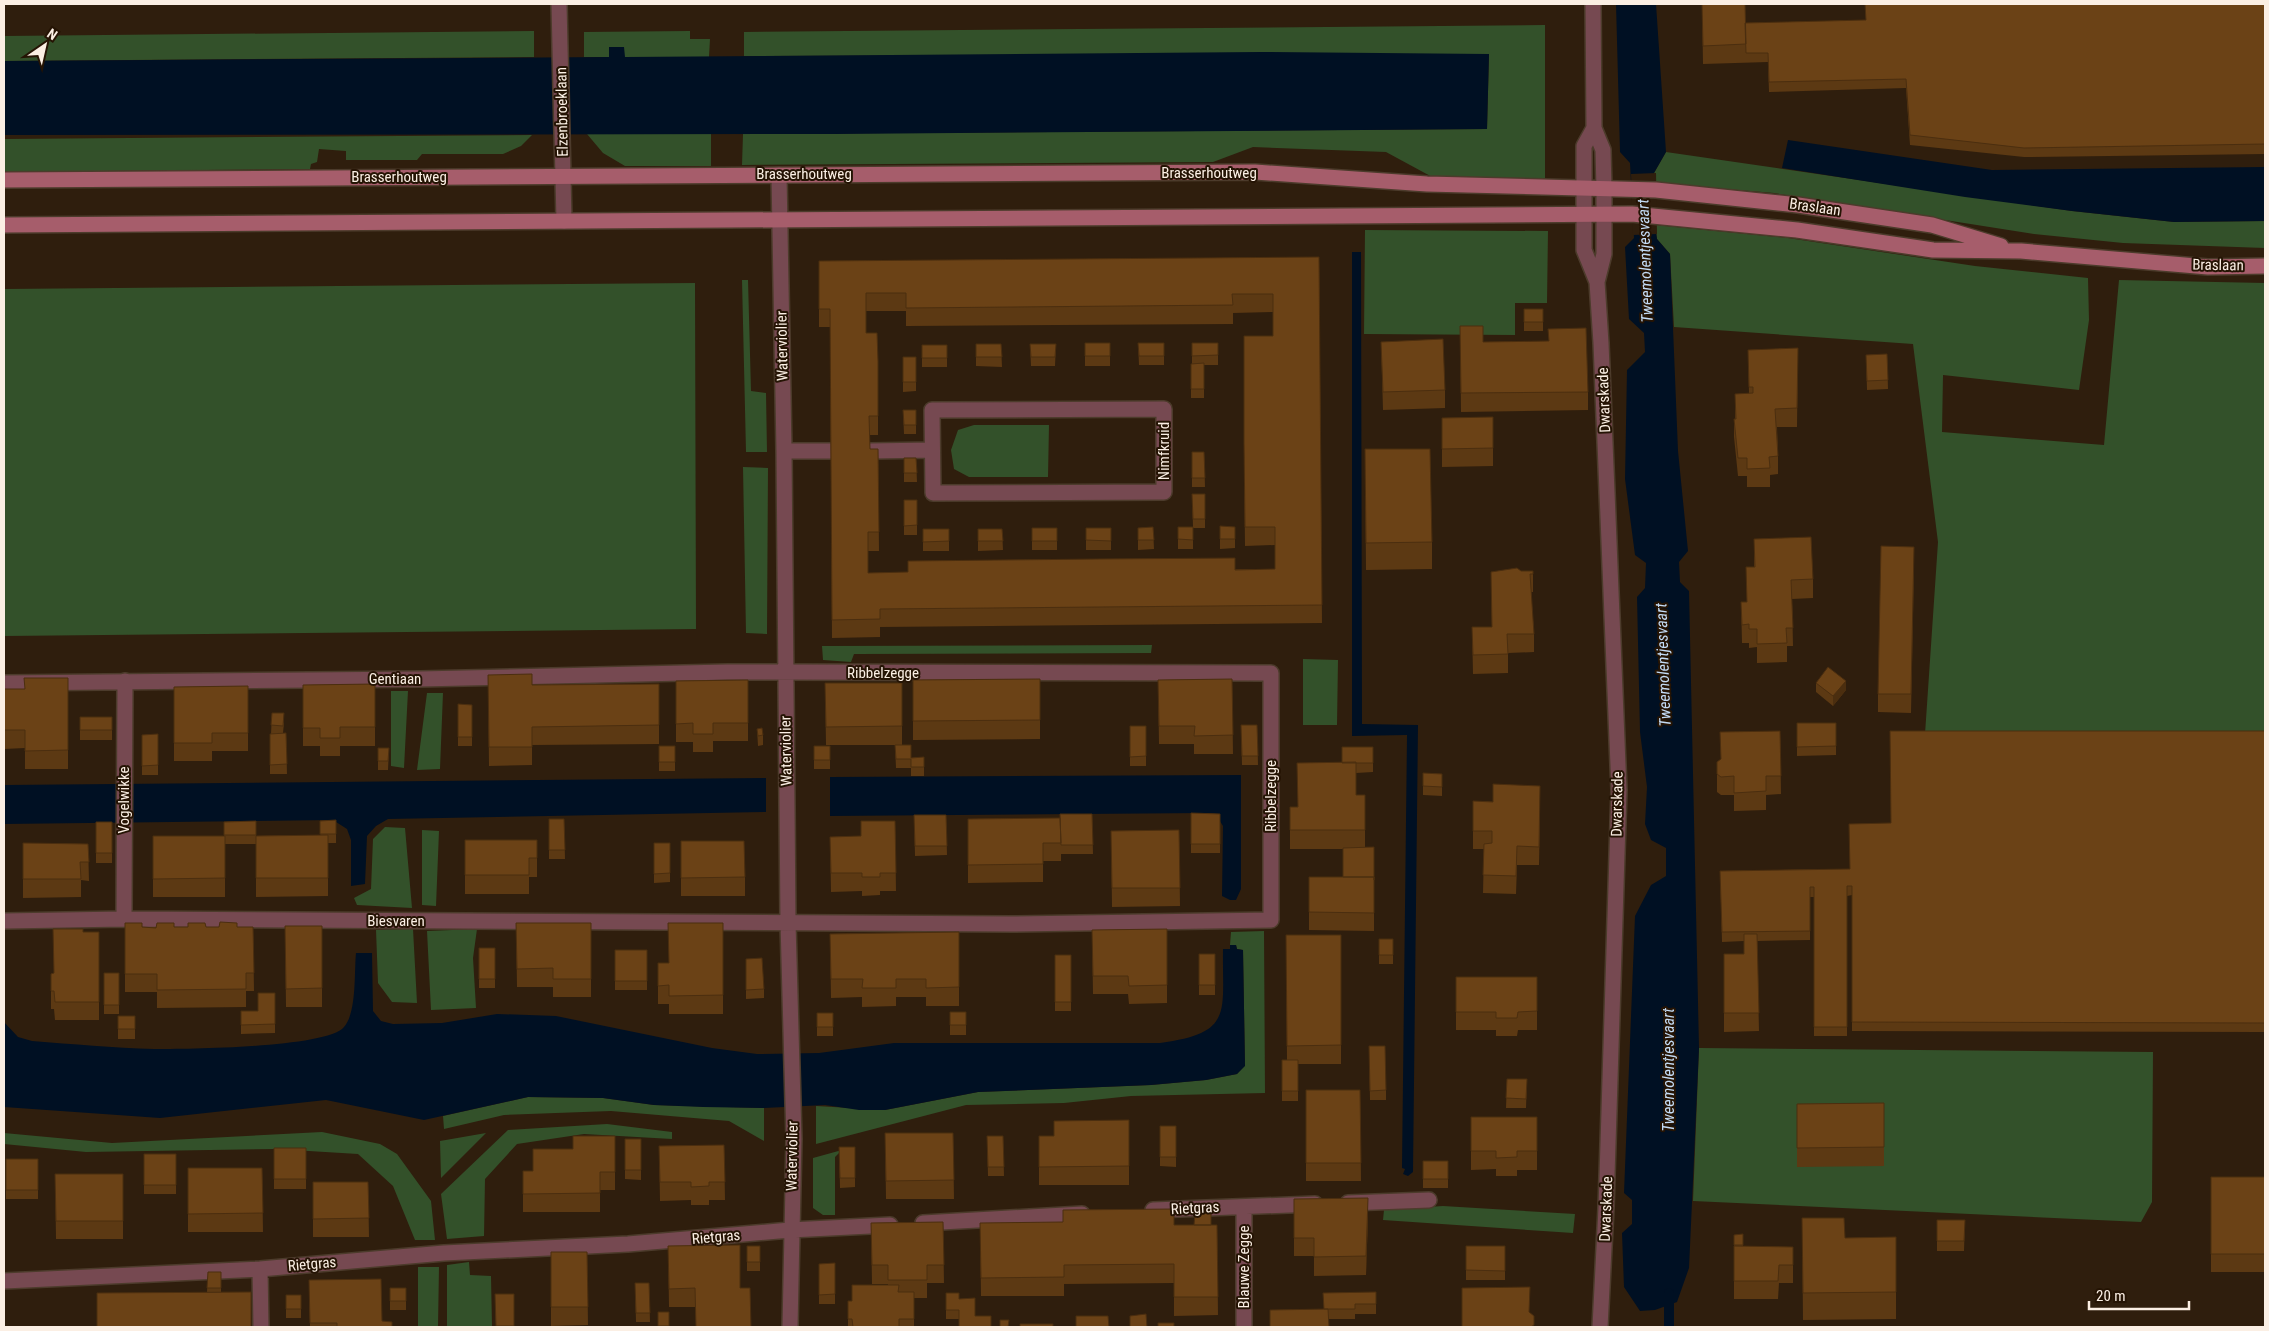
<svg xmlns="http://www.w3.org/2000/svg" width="2269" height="1331" viewBox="0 0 2269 1331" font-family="'Roboto Condensed',sans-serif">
<rect width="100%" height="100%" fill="#2f1e0d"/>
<path fill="#33512a" d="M1545,25V178H1434L1386,152L1253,147L1213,162L742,165L743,134L1487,129L1489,54L744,56V32Z
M534,31V57L4,61V36Z
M690,31V39H710L709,57H624V47H610L609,57H584V32Z
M587,134H711V166H625L603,153Z
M532,135L521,146L503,154H422L417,160H346V151L319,149L317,162L311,164L310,169L4,172V139Z
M1666,152L2072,211L2174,222L2265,221V248L2123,243L2034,234L1774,193L1655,183L1654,173Z
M1655,225L1788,238L1975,266L2088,278L2089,320L2079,390L1943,375L1942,432L2104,445L2119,280L2265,283V735L1925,734L1938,542L1913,344L1674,327L1670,254L1657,239Z
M1365,230L1548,231L1547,303H1515V335L1364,334Z
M742,280H748L751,391L766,393L767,452H746Z
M695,283L696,629L4,636V289Z
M974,425H1049L1048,477H969L954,469L951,450L958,430Z
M743,467L768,468L767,634L746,633Z
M1152,645L1151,653L854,654L851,662L823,660L822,646Z
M1303,659L1338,660L1337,725H1303Z
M391,691H408L404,768L391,766Z
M427,693H443L440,769L417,770Z
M385,827L405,828L412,908L357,905L354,898L371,889L373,839Z
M422,830L439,831L436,906L422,905Z
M413,929L417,1003L392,1002L378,983L376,930Z
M477,929L473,958L476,1008L431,1010L427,931Z
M1264,931L1265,1093L1131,1096L1064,1103L966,1105L816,1144V1106L885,1110L978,1092L1151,1085L1206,1080L1237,1074L1245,1065L1243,950L1237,949L1236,945H1230L1231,932Z
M1699,1048L2153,1052L2152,1202L2141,1222L1693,1201Z
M528,1097L603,1098L654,1105L764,1108V1141L729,1121L611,1111L504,1115L444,1129L443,1116Z
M607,1124L672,1132V1139L584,1134L517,1144L485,1179L484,1236L447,1239L441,1194L508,1130Z
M322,1132L380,1144L397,1154L431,1201L435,1240H415L393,1186L358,1154L276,1149L86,1152L4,1144V1133L112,1143Z
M486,1133L441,1178L440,1141Z
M842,1150L835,1157V1215H823L813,1208V1158Z
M1443,1206L1575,1214L1573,1233L1383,1220L1384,1210Z
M469,1262L470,1275L491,1276L492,1327H447V1265Z
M418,1267H439L438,1327H418Z"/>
<path fill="#001023" d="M1616,4H1656L1666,152L1654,173L1655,225L1657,239L1670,254L1678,451L1688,551L1679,562L1680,582L1689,591L1699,1048L1689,1268L1677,1302L1655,1310L1640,1311L1624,1287L1622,1233L1632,1224V1200L1624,1193L1635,916L1651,885L1666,876V848L1651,840L1645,824L1647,787L1640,732L1637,597L1645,588L1646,563L1635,555L1625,479L1627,370L1645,352L1644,333L1629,319L1625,247L1634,238L1630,163L1620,152Z
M609,47H624L625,57L1260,52L1489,54L1487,129L836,134L4,135V61L609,57Z
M1788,140L1992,170L2265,167V221L2174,222L2072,211L1965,197L1782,168Z
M1352,252H1361L1362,724L1418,725L1413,1172L1408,1176L1403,1174L1405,1169L1402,1168L1407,735L1352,736Z
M1241,775V889L1236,900H1230L1222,896L1223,826L1218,818L1208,813L830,816V777Z
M766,778V812L388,819L376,826L367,836L365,884L351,886V840L347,829L333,820L4,824V785Z
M1230,945H1236L1237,949L1243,950L1245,1066L1237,1074L1206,1080L1151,1085L978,1092L885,1110H859L825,1105L764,1108L703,1107L654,1105L603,1098L528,1097L424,1120L326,1100L160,1118L4,1107V1022L18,1037L32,1041C73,1044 113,1048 154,1049C185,1049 327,1048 344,1027C357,1012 354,973 356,953H372L373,1011L381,1021L393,1024L442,1023L497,1014L556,1016L712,1048L757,1054L819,1053L894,1043H1160C1234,1033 1222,1013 1223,949H1230Z"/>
<path fill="#2f1e0d" d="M1656,173L1657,234L1633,235L1631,174Z"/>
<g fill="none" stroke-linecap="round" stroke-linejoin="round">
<path stroke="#001023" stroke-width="10" d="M1669,1293V1327"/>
<g stroke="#4c3b2b" stroke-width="18">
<path id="minor" d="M559,4L564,221
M1593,4L1594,128L1603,150L1604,188V254L1597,282
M1594,128L1584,146V250L1597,282L1601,343L1619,790L1606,1208L1600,1327
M779,175L784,451L788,923L794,1139L790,1327
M1164,409V492L933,493L932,410Z
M784,451H831
M870,451L932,450
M4,683L420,679L727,672L1271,673V920L1010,924L124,919L4,921
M124,919L125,681
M1348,1203L1429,1200
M1153,1210L1315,1204
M923,1223L1082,1214
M260,1269L261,1327
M4,1281L260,1269L444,1253L628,1244L790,1230L890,1225
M1244,1327V1207"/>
</g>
<g stroke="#4c3b2b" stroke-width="18">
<path id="secondary" d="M4,180L1255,172L1427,184L1656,190L1798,205L1932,225L2001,246
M4,225L1632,214L1797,230L1933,250L2021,251L2208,267L2265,266"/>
</g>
<use href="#minor" stroke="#764951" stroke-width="15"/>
<use href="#secondary" stroke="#a65d6b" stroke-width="15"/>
</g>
<path fill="#5c3913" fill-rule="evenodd" d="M1702,4L1745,23L1865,20L2265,4V154L2024,157L1910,145L1906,88L1769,92L1768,62L1703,64Z
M1319,257L1322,623L880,627V637L832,638L830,327H819V261ZM866,311H906V326L1233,324V313L1273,312V336L1244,462L1245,546L1275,545V569L868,573V551H879L878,449H870V435H878V361L866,333Z
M1524,309H1543V331H1524Z
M1460,326L1483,342L1588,392V410L1461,412Z
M1381,342L1445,390V408L1383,410Z
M1085,343H1110V366H1085Z
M1138,343H1164V365H1139Z
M1192,343H1218V365H1204V398H1191V364H1192Z
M976,344H1001L1002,367L976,366Z
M1030,344H1056L1055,366H1031Z
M922,345H947V367H922Z
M1798,348L1797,427H1777L1778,456V474L1770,475V487H1747V476H1738L1734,437V419H1735V394H1749L1748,350Z
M1887,354L1888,389L1867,390L1866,355Z
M903,357H916V391L903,392Z
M903,410H916V434H904Z
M1493,417V466L1442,467V418Z
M1365,449L1432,542V569L1366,570Z
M1192,452H1204L1205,487H1192Z
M904,458H916L917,482H904Z
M1192,494H1205V528H1193V549H1178V527H1193Z
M904,500H917V535H904Z
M1220,526L1235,527V548L1220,549Z
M1153,527L1154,549L1138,550V528Z
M1032,528H1057V550H1032Z
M1086,528H1111V550H1086Z
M923,529H949V551H923Z
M978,529H1002L1003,550L978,551Z
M1754,539L1813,579V598L1792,599L1793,646H1787V662L1757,663V647L1749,648V643H1742L1741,602H1747L1754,567Z
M1914,565L1911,713L1878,712V694Z
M1533,571V592H1531L1534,634V652L1508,653V673L1473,674L1472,627H1492L1491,572Z
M488,675L532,685L659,684V744L532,745V765L489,766Z
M68,678V769H25V748L4,749V689H24Z
M1040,679V739L913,740V680Z
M1232,679L1233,754H1194V744H1159L1158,680Z
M748,680V741H713V752H693V742H676V681Z
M825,683H902V745H826Z
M1816,683L1846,690L1833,706L1816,692Z
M375,684V746H340V756H320V746H303V685Z
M248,686V751H212V761H174V687Z
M458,704L472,705V746H458Z
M272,713L284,723L283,733H286L287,774H270V734H271Z
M80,717H112V740H80Z
M1797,723H1836V755L1797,756Z
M1241,725H1257L1258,765H1242Z
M1130,726L1146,756V766H1130Z
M757,729L763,735V745L758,746Z
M1780,731L1781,794L1766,795V810L1734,811V795H1721L1717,792V762Z
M2265,731V1032L1852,1031V895L1847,896V1036H1814V897H1810V940L1757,941L1759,1031L1724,1032V954H1744V941L1722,942L1720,871L1850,869L1891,823Z
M158,734V775H142V735Z
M895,745L911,758L924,757V776H911V768H896Z
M659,746H675V771H659Z
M814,746H830V769H814Z
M1373,747V772L1356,773V795H1365V847H1374V931L1309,930V877H1343V849H1290V807H1297L1342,763Z
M389,748L388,770H378V761Z
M1423,773L1442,774V796L1423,795Z
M1473,801L1540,804L1539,865H1517L1516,894L1483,893L1484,849H1473Z
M1191,813L1220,814V853H1191Z
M1092,814L1093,854H1061V861H1043V882L968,883V819L1060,818Z
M914,815H946L947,855L915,856Z
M549,819H564L565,859H549Z
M336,820V843H328V896L256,897V844H225V897H153V836H224V822L256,821V836L320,835Z
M895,821L896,891H880V895L862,896V891L831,892L830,837L861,836Z
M96,822H112V863H96Z
M1179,830L1180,906L1112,907L1111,831Z
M465,840H537V877H529V894H465Z
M681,841L745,877V896H681Z
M23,843L88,844L89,881L81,880V897L23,898Z
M654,843H670V882L654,883Z
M125,923L142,927H253L254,991H246V1007L157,1008V992H125Z
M516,923H591V997H553V987H517Z
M723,923V1014H669V1004H658V963H669Z
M285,926H322V1007H286Z
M1167,929V1003L1129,1004L1128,994H1093L1092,930Z
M83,932H99V1020H55L54,1009H51V974L54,973Z
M959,932V1006H926V997H896V1006L862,1007V997L831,998L830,934Z
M1286,935H1341V1064H1298V1101H1282V1060H1287Z
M1379,939H1393V964H1379Z
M479,948H495V988H479Z
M615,950H647V990H615Z
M1199,954H1215V995H1199Z
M1055,955H1071V1011H1055Z
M746,959L764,989V998L746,999Z
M104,973H119V1014H104Z
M1456,977H1537V1030H1518L1517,1036H1496V1030H1456Z
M275,993V1033L241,1034V1011H258Z
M950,1012H966V1035H950Z
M817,1013H833V1036H817Z
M118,1016H135V1039H118Z
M1369,1046L1386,1090V1100H1370Z
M1507,1079H1527L1526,1108H1506Z
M1306,1090H1360L1361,1181H1306Z
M1884,1103V1166L1797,1167V1104Z
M1471,1117H1537V1170H1517V1176H1496V1169L1471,1170Z
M1129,1120V1185H1039V1136H1054Z
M1160,1126H1176V1167L1160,1166Z
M885,1133H953L954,1199H886Z
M615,1136V1190H600V1212H523V1171H533L573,1149Z
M987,1136H1003L1004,1176H988Z
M625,1139H641V1180L625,1179Z
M724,1145L725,1200H709V1205H691V1200L660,1201L659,1146Z
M839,1147H855V1187L840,1188Z
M274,1148H306V1189H274Z
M144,1154H176V1194H144Z
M6,1159H38V1199H6Z
M1423,1161H1448V1188H1423Z
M188,1168H262L263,1232H188Z
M55,1174H123V1239H56Z
M2211,1177H2265V1272H2211Z
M313,1182H368L369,1237H313Z
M1294,1199L1368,1217L1366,1275L1314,1276V1256H1294Z
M1802,1218L1845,1238L1896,1237V1319L1803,1320Z
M1937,1220H1965L1964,1251H1937Z
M943,1222L944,1283H927V1298H914V1327H848V1301H852L888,1285V1284H872L871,1223Z
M980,1223L1174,1225H1217L1218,1315L1174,1316V1283L1064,1284V1296H981Z
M1743,1234V1246L1793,1247V1283H1779L1778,1299H1734V1235Z
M740,1245L695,1307H669L668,1246Z
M747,1246H760V1271H747Z
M1466,1246H1505V1280H1466Z
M551,1252H587L588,1325L551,1326Z
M835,1263V1304H819V1264Z
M208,1272H221V1292H207Z
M309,1280L392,1327H310Z
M635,1283H649L650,1322H636Z
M390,1288H406V1310H390Z
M1376,1292V1314H1355V1319H1328L1324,1309Z
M946,1293L959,1299V1319H946Z
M495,1294H514V1327H496Z
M286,1295H301V1318H286Z
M658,1312H669V1327H658Z"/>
<path fill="#4b2e0f" d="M1846,681V690L1833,706V696Z
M1540,786V804L1539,865V847Z
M1368,1198V1217L1366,1275V1256Z"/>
<path fill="#6b4216" stroke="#4b2e0f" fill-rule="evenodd" d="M1702,4H1745L1746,44L1703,46Z
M1865,4H2265V144L2024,148L1910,135L1906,79L1769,82L1768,53H1746L1745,23L1866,20Z
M1319,257L1322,605L880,609V619L832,620L830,309H819V261ZM866,293H906V308L1233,305L1232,294H1273V336H1244V444L1245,527H1275V569L1235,570V558L1099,559L908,561V572L868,573V532H879L878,449H870L869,416H878V361L877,333H866Z
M1524,309H1543V322H1524Z
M1460,326H1483V342L1549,341L1548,329L1586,328L1588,392L1461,393Z
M1443,339L1445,390L1383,392L1381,342Z
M1085,343H1110V356H1085Z
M1138,343H1164V356H1139Z
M1192,343H1218V355L1192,356Z
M976,344H1001L1002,357H976Z
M1030,344H1056L1055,357H1031Z
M922,345H947V358H922Z
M1798,348L1797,408L1775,409L1778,456L1769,457L1770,468L1747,469V458H1738L1734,419H1736L1735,394L1753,393V387H1749L1748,350Z
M1887,354L1888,380L1867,381L1866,355Z
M903,357H916V382H903Z
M1204,363V389H1191V364Z
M903,410H916V425H904Z
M1493,417V448L1442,449V418Z
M1365,449H1430L1432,542L1366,543Z
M1192,452H1204L1205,478H1192Z
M904,458H916L917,473H904Z
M1192,494H1205V519H1193Z
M904,500H917V525L904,526Z
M1220,526L1235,527V539H1220Z
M1153,527L1154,540H1138V528Z
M1178,527H1193V540L1178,539Z
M1032,528H1057V541H1032Z
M1086,528H1111V541L1086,540Z
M923,529H949V541L923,542Z
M978,529H1002L1003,541H978Z
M1811,537L1813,579L1791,580L1793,628H1786L1787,643L1757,644V629H1749V624L1742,625L1741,602H1747L1746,567H1755L1754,539Z
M1881,546L1914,547L1911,694H1878Z
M1517,568L1521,571H1533V574H1530L1534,634H1507L1508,654L1473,655L1472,627H1492L1491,572Z
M1828,667L1846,681L1833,696L1816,683Z
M532,674V685L659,684V725L532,727V747H489L488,675Z
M24,678H68V750L25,751V730H4V689H25Z
M1040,679V720L913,721V680Z
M1232,679L1233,735L1194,736L1195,726H1159L1158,680Z
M748,680V723H713V734H693V723L676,724V681Z
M825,683H902V726L826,727Z
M375,684V727H340V738H320V728H303V685Z
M248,686V733H212V743H174V687Z
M458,704L472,705V737H458Z
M272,713H284L283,726L271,725Z
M80,717H112V730H80Z
M1797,723H1836V746L1797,747Z
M1241,725H1257L1258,756H1242Z
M1130,726H1146V756L1130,757Z
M762,728L763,735L758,736L757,729Z
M1780,731L1781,776H1766V791L1734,793V776L1721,777L1717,774V762L1721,759L1720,732Z
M1890,731H2265V1023L1852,1022V886H1847V1027H1814V887H1810V931L1722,932L1720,871L1850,869L1849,824L1891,823Z
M286,733L287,764L270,765V734Z
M158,734V765L142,766V735Z
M895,745H911V758L924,757V767H911V759H896Z
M659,746H675V762H659Z
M814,746H830V760H814Z
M1342,747H1373V763H1342Z
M378,748H389L388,761H378Z
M1356,762V795H1365V830H1290V807H1298L1297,763Z
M1423,773L1442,774V787L1423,786Z
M1493,784L1540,786L1539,847L1517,846L1516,876L1483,875L1484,844L1492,843V831H1473V801L1493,802Z
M1191,813L1220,814V844H1191Z
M1060,814H1092L1093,845H1061Z
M914,815H946L947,846H915Z
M1060,818L1061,843H1043V864L968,865V819Z
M549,819H564L565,850H549Z
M336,820V834H320V821Z
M256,821V835H224V822Z
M861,821H895L896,873H880V877H862V873H831L830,837L861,836Z
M96,822H112V853H96Z
M1179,830L1180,888H1112L1111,831Z
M328,835V878H256V836Z
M153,836H225V878L153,879Z
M465,840H537V858H529V875H465Z
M681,841H744L745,877L681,878Z
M23,843L88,844L89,862H80L81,879H23Z
M654,843H670V873L654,874Z
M1374,847V880V877H1343V848Z
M1309,877H1374V913L1309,912Z
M220,922L237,923V927H253L254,973H246V989L157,990V974H125V923H142V927L156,928L157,923H174V927H188V923H205L206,927H219Z
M516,923H591V979H553V968L517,969Z
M668,923H723V995L669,996V985L658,986V963H669Z
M285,926H322V988L286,989Z
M53,929H83V932H99V1002H55L54,991H51V974L54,973Z
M1167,929V985L1129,986L1128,976H1093L1092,930Z
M959,932V987L926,988V979H896V988H862L863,979H831L830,934Z
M1744,934H1757L1759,1013H1724V954H1744Z
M1286,935H1341V1045L1287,1046Z
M1379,939H1393V955H1379Z
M479,948H495V979H479Z
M615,950H647V981H615Z
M1199,954H1215V985H1199Z
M1055,955H1071V1002H1055Z
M762,958L764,989L746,990V959Z
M104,973H119V1005H104Z
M1456,977H1537V1011L1518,1012L1517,1018H1496V1012H1456Z
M258,993H275V1024L241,1025V1011H258Z
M950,1012H966V1025H950Z
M817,1013H833V1027H817Z
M118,1016H135V1029H118Z
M1369,1046H1385L1386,1090L1370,1091Z
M1282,1060H1298V1091H1282Z
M1507,1079H1527L1526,1099L1506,1098Z
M1306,1090H1360L1361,1163H1306Z
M1884,1103V1147L1797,1148V1104Z
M1471,1117H1537V1151H1517V1157L1496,1158V1151H1471Z
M1129,1120V1166L1039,1167V1136H1054V1121Z
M1160,1126H1176V1157H1160Z
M885,1133H953L954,1180L886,1181Z
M573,1136H615V1172H600V1193L523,1194V1171H533V1149H573Z
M987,1136H1003L1004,1167H988Z
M625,1139H641V1170H625Z
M724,1145L725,1182H709V1186L691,1187V1182H660L659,1146Z
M839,1147H855V1178H840Z
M274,1148H306V1179H274Z
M144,1154H176V1185H144Z
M6,1159H38V1190H6Z
M1423,1161H1448V1179H1423Z
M188,1168H262L263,1213L188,1214Z
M55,1174H123V1221H56Z
M2211,1177H2265V1254H2211Z
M313,1182H368L369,1218L313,1219Z
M1368,1198L1366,1256L1314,1257V1238H1294V1199Z
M1174,1209V1225H1217L1218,1297H1174V1264L1064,1265V1277L981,1278L980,1223L1063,1222V1210Z
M1195,1213H1211V1225H1194Z
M1802,1218H1844L1845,1238L1896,1237V1292L1803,1293Z
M1937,1220H1965L1964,1241H1937Z
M943,1222L944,1265H927V1280H888V1265H872L871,1223Z
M1743,1234V1245H1734V1235Z
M740,1245V1288H750L751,1327H696L695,1288L669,1289L668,1246Z
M747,1246H760V1262H747Z
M1466,1246H1505V1271L1466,1270Z
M1734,1246L1793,1247V1265H1779L1778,1281H1734Z
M551,1252H587L588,1307H551Z
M835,1263V1294L819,1295V1264Z
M208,1272H221V1288H207Z
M381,1279L382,1321L392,1322V1327H337V1323H310L309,1280Z
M635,1283H649L650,1313H636Z
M852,1285H899L898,1292H914V1319H899V1327H853L852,1319H848V1301H852Z
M1530,1287L1529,1312L1534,1316V1325L1531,1327H1462V1288Z
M390,1288H406V1301H390Z
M251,1292V1327H97V1293Z
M1376,1292V1304H1355V1309H1324L1323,1293Z
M946,1293H959V1299L975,1298V1316H991V1327H959V1310H946Z
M495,1294H514V1326H496Z
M286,1295H301V1309H286Z
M1328,1309L1329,1327H1270V1310Z
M658,1312H669V1326H658Z
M1146,1314L1147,1327H1130V1316Z
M1076,1316H1108L1109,1327H1076Z
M1000,1320H1009L1008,1327H1000Z
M1158,1323H1174V1327H1158Z
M1020,1324H1053V1327H1020Z"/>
<g text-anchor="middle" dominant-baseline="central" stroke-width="4" stroke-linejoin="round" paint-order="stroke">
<g font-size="15" fill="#fbefe4" stroke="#251404">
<text transform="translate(562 112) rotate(-91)">Elzenbroeklaan</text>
<text x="1209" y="173">Brasserhoutweg</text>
<text x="804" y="174">Brasserhoutweg</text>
<text x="399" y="177">Brasserhoutweg</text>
<text transform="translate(1815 207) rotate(8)">Braslaan</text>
<text transform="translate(2218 265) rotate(1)">Braslaan</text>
<text transform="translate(782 346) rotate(-91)">Waterviolier</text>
<text transform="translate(1604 400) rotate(-92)">Dwarskade</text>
<text transform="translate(1164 451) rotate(-90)">Nimfkruid</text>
<text x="883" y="673">Ribbelzegge</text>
<text x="395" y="679">Gentiaan</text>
<text transform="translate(786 751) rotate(-91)">Waterviolier</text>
<text transform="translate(1271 796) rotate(-90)">Ribbelzegge</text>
<text transform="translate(124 800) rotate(-90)">Vogelwikke</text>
<text transform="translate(1617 804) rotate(-89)">Dwarskade</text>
<text x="396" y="921">Biesvaren</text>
<text transform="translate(792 1156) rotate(-89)">Waterviolier</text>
<text transform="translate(1195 1208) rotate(-3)">Rietgras</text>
<text transform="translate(1606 1209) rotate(-88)">Dwarskade</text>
<text transform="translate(716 1237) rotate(-5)">Rietgras</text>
<text transform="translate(312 1264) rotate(-5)">Rietgras</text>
<text transform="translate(1244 1267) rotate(-90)">Blauwe Zegge</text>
</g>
<g font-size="16" font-style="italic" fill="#c3dbf5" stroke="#251404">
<text transform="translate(1645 261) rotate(-92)">Tweemolentjesvaart</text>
<text transform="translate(1663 665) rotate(-92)">Tweemolentjesvaart</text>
<text transform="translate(1668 1070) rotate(-90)">Tweemolentjesvaart</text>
</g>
</g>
<rect width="2269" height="1331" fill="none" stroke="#fbefe4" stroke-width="10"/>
<g transform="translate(45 45) rotate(34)" stroke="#251404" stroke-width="4" paint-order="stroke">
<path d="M0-4L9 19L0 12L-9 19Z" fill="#fbefe4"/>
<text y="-8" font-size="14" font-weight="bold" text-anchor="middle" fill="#fbefe4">N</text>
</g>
<path d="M2089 1301v8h100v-8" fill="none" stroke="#fbefe4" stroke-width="2.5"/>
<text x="2096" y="1301" font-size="15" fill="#fbefe4" stroke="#251404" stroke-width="4" paint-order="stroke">20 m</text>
</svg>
